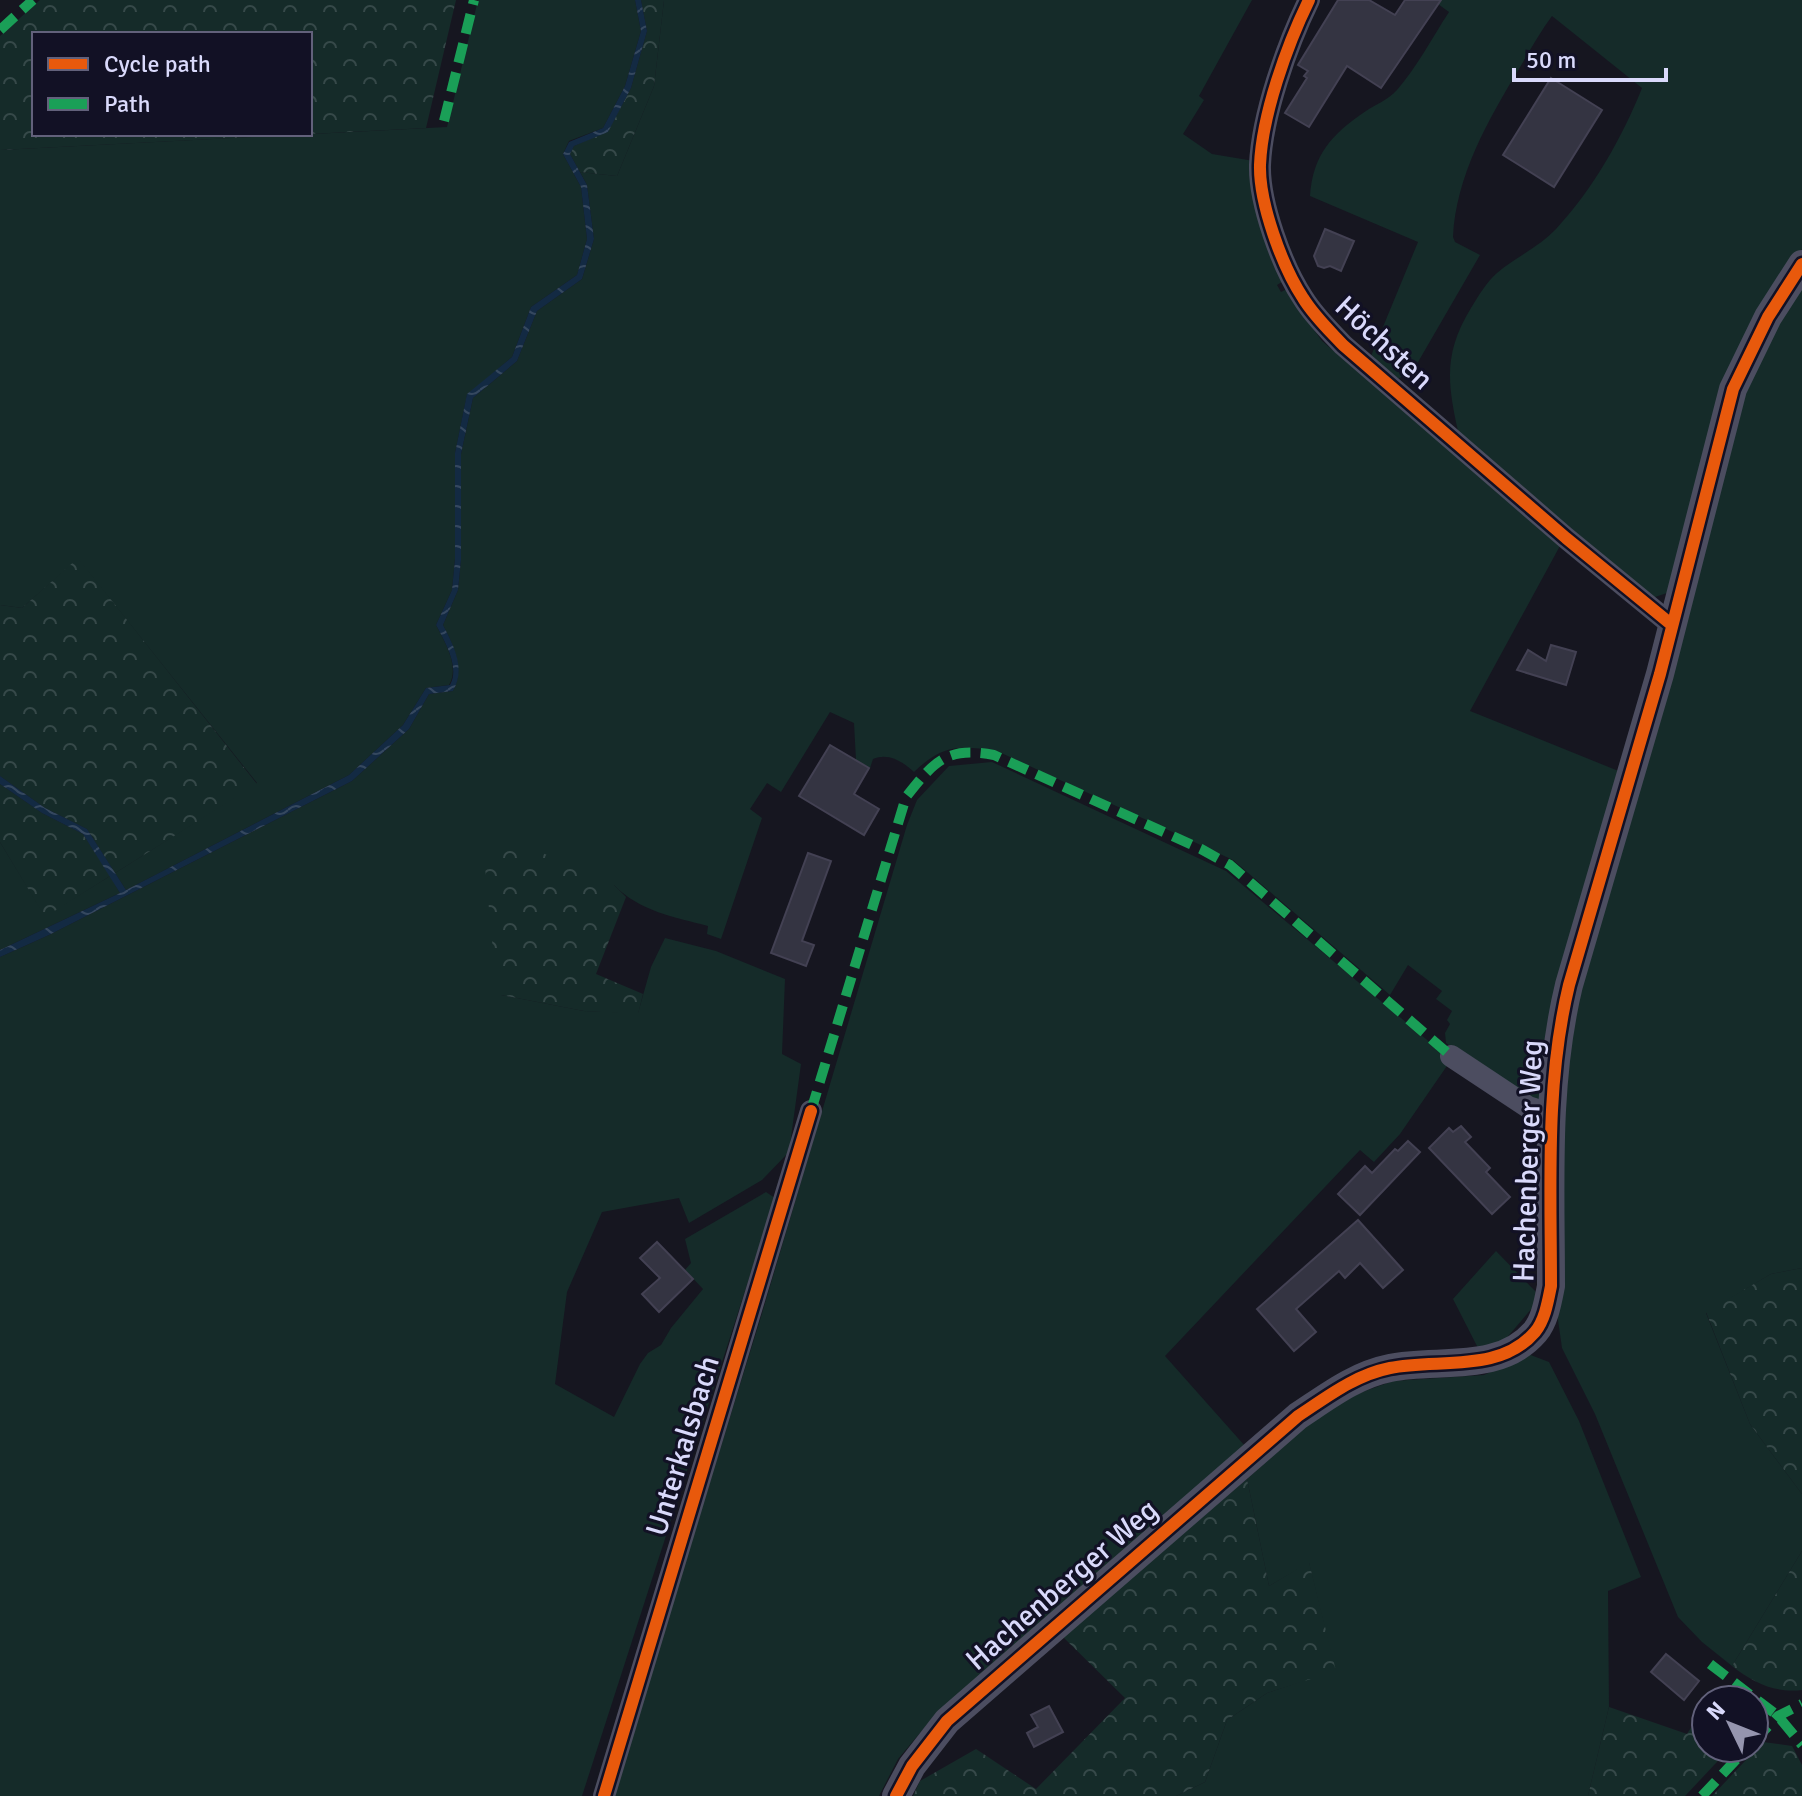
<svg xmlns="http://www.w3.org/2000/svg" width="1802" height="1796" viewBox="0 0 1802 1796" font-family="Signika,sans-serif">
<defs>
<pattern id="forest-crowns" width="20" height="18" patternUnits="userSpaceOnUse" patternTransform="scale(2)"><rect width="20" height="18" fill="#152b29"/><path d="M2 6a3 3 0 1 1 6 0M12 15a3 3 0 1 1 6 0" fill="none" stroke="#364949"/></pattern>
<pattern id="water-waves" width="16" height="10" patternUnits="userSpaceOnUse" patternTransform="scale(2)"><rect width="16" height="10" fill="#132a43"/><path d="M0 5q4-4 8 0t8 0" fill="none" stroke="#35485f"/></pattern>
</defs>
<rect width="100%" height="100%" fill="#161620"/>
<path fill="#152b29" d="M478,0H635L641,31L625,86L603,128L569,141L563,154L581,187L587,239L577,275L531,307L512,357L467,395L455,453V559L452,590L436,625C445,642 460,667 449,685L426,688L403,725L349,775L126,890L115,873L257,783L78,559L22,608L0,605V150L447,127Z
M664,0H1252L1199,96L1204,100L1183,134L1212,154L1254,161L1285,280L1277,285L1281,292L1289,288L1299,309L1322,341L1561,544L1470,711L1621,772L1541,1099L1530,1104L1446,1043L1445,1033L1450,1024L1447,1020L1452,1011L1436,999L1442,991L1408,965L1390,995L1233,860L995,750C958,746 943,744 914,772C903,762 889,752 873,759L870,768L856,760L854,723L830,712L781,792L767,783L750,809L762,818L721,939L707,934L708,926C674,917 639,911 614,885L501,995L584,1011L638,1013L651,967L665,938L716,951L785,979L782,1054L801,1064L789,1152L762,1180L689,1223L679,1198L602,1212L567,1292L555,1384L614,1417L640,1364L648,1353L661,1345L671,1328L703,1289L685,1270L691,1263L685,1239L766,1192L775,1198L582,1796H0V957L49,935L352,781L409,729L429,694L453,691C465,669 454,646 443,625L458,590L461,560V454L473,398L517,361L537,311L582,279L594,239L587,185L580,172L617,176L654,86Z
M1441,0H1802V249L1760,312L1670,592L1652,598L1458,431C1447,382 1444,352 1471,308C1479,295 1486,283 1497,273C1516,257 1539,247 1556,229C1593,189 1622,138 1642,88L1552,16C1540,32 1529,52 1519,69C1488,120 1456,176 1453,237L1455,242L1480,255L1414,369L1398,379L1371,356L1418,242L1310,196C1313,154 1332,134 1366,111C1376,104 1388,100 1397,90C1417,67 1432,38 1449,12L1438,4Z
M1802,287V1268L1771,1274L1706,1313L1750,1424L1802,1494V1551L1732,1666L1702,1642L1678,1617L1595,1414L1562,1348L1557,1313L1566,1061L1576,1008L1750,378L1778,324Z
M992,762L1226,871L1451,1060L1400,1134L1374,1162L1360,1150L1165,1356L1245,1446L936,1714L898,1759L879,1796H613L760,1320L907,825L917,800L949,766Z
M0,842L45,916L110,876L120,893L0,950Z
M1496,1251L1536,1292L1533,1307L1504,1341L1478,1348L1453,1299Z
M1528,1354L1549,1362L1579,1421L1641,1577L1608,1591L1609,1707L1588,1796H1176L1205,1782L1227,1720L1267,1693L1335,1670L1309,1563L1269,1586L1247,1479L1312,1421L1351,1396L1393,1381L1484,1375Z"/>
<path fill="url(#forest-crowns)" d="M40,0H456L426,128L310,134V34H34V134H307L0,150V36Z
M641,0H664L654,86L617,176L580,172L570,154L574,146L608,131L631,88L647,31Z
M78,558L257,784L115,873L87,829L45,808L0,776V605L22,608Z
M0,784L42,813L83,834L110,876L45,917L0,842Z
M483,846H527L614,885L626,897L596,974L643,994L638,1014L584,1011L501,995L495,972Z
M1802,1268V1494L1750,1424L1706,1312L1771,1274Z
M1247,1479L1269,1586L1309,1562L1336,1671L1267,1693L1227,1720L1205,1782L1176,1796H913L920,1781L976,1749L1036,1789L1125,1698L1062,1636Z
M1802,1551V1690C1774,1693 1754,1683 1732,1666Z
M1706,1704V1748H1730L1685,1796H1588L1609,1707L1687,1734Z
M1763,1742L1792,1746L1802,1765V1796H1712Z"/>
<path fill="url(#water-waves)" d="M635,0H641L647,31L631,88L608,132L574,146L570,154L587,185L594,239L582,279L537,311L517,361L473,398L461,454V560L458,590L443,625C454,646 466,669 453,691L429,694L409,729L352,781L49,935L0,957V950L120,893L83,834L42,813L0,784V776L45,808L87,829L126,890L349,775L403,725L426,688L450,685C460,667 445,642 436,625L452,590L455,559V453L467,394L512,357L531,307L577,275L587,239L581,187L563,154L569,142L603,128L625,86L641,31Z"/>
<path fill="#343442" stroke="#434153" stroke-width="2" d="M1338,0H1369L1395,15L1405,0H1441L1381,88L1347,66L1309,127L1285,113L1307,78L1304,76L1308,71L1298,65Z
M1551,78L1602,110L1554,187L1503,155Z
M1325,229L1354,241L1341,271L1330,266L1324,268L1318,266L1314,256Z
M1551,645L1576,652L1566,685L1517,670L1528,650L1546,661Z
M830,745L869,768L854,794L879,809L864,835L799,796Z
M808,853L831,861L802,941L814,945L806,966L771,953Z
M1461,1126L1471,1137L1465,1142L1490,1168L1486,1172L1510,1197L1492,1214L1429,1148L1449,1128L1453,1132Z
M1408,1141L1420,1152L1360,1215L1338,1194L1365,1166L1372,1173L1395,1149L1398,1151Z
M1358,1220L1403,1270L1383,1288L1360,1263L1345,1278L1339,1271L1296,1309L1316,1332L1294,1351L1257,1309Z
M657,1242L693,1279L659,1312L642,1294L660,1278L640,1258Z
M1666,1654L1699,1681L1684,1700L1651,1672Z
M1049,1706L1063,1732L1034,1747L1027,1733L1038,1727L1031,1715Z"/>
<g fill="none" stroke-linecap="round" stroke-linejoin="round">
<path stroke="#4c4d60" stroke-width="22" d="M1309,0C1287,45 1262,115 1260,165C1259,203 1282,266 1303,298C1314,316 1329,330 1343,345L1566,538L1672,625
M1451,1056L1528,1107L1550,1114
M604,1796L811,1111"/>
<path stroke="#4c4d60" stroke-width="28" d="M896,1796L912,1766L947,1721L1298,1416C1327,1397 1355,1375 1390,1368C1437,1358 1499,1374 1535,1332C1545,1320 1548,1301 1551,1286C1551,1185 1545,1084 1569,985L1660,674L1733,389L1768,317L1802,264"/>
<path stroke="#1a9f57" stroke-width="10" stroke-dasharray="20 10" stroke-linecap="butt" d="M0,30L33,0
M444,121L474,0
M811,1111L906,797C934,762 946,746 994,755L1201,849L1230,865L1451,1056
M1710,1664L1778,1716L1802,1745
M1754,1741L1778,1716L1802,1704
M1702,1796L1747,1748"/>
<g stroke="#121125" stroke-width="17">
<path id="cycleway" d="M1309,0C1287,45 1262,115 1260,165C1259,203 1282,266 1303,298C1314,316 1329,330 1343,345L1566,538L1672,625
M604,1796L811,1111
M896,1796L912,1766L947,1721L1298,1416C1327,1397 1355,1375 1390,1368C1437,1358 1499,1374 1535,1332C1545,1320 1548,1301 1551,1286C1551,1185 1545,1084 1569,985L1660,674L1733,389L1768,317L1802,264"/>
</g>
<use href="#cycleway" stroke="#e8590c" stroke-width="12"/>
</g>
<g text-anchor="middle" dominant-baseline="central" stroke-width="6" stroke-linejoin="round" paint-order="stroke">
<g font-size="30" fill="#d9d9fb" stroke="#121125">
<text transform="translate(1384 343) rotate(43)">Höchsten</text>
<text transform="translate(1528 1161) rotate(-88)">Hachenberger Weg</text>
<text transform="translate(683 1446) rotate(-73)">Unterkalsbach</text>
<text transform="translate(1062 1585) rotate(-41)">Hachenberger Weg</text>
</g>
</g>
<rect x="32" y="32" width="280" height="104" fill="#121125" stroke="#62617b" stroke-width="2"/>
<rect x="48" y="58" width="40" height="12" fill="#e8590c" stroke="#62617b" stroke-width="2"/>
<text x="104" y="72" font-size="24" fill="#d9d9fb">Cycle path</text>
<rect x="48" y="98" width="40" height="12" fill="#1a9f57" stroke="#62617b" stroke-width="2"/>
<text x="104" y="112" font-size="24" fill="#d9d9fb">Path</text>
<g transform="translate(1730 1724) rotate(313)"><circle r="38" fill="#121125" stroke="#62617b" stroke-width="2"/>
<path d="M0-6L14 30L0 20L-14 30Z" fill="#9595ae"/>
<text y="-12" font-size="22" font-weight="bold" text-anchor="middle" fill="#d9d9fb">N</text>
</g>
<path d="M1514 68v12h152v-12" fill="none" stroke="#d9d9fb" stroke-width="4"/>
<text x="1526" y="68" font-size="24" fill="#d9d9fb" stroke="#121125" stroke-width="6" paint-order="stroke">50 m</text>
</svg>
